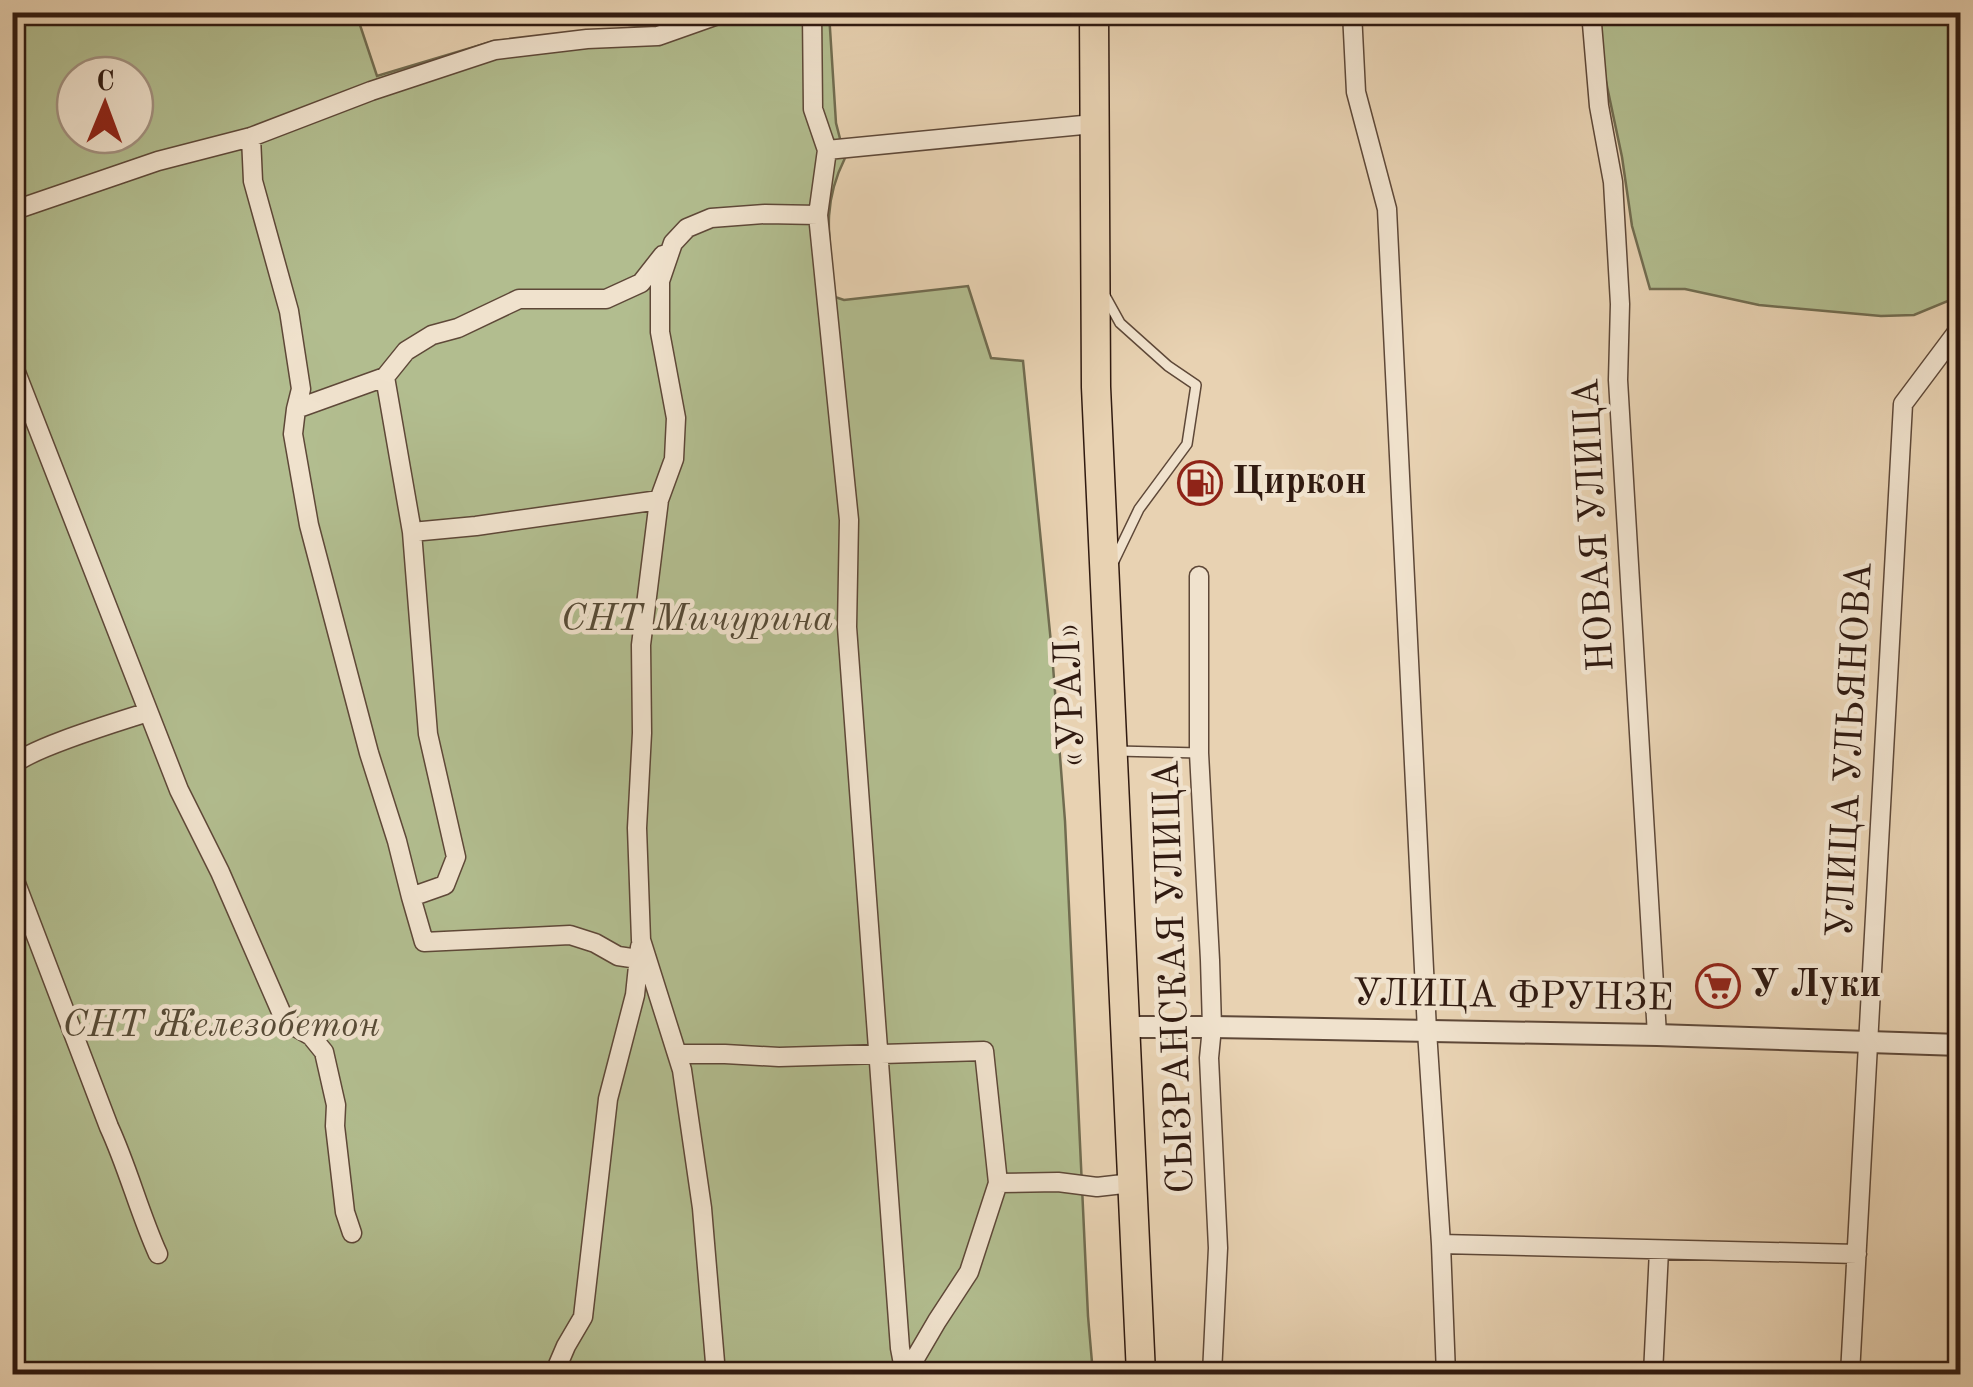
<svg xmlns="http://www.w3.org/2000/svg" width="1973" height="1387" viewBox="0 0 1973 1387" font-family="'Old Standard TT',serif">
<rect width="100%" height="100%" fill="#e8d2b2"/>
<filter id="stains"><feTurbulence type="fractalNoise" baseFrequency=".002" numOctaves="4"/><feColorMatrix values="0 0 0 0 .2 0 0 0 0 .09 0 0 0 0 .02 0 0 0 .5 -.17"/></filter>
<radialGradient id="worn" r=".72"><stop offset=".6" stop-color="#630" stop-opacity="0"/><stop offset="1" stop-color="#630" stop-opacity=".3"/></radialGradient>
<path fill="#b2bd8f" stroke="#716c50" stroke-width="2.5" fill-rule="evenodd" d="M12,13H356L377,76L494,41L661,25L696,13H829L836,123L845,158C820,208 830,243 835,297L844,300L968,286L991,358L1023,361L1052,653L1065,821L1088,1316L1093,1374H13ZM75,75H135V135H75Z
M1598,13H1960V290L1948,301L1914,315L1881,316L1759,305L1685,289H1650L1632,226L1622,157L1601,58Z"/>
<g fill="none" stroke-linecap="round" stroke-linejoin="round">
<g stroke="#5e4838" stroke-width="12">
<path id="service" d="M1104,294L1120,323L1168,366L1196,385L1187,444L1139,509L1114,561
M1117,751L1199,753"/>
</g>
<g stroke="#5e4838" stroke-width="21">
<path id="minor" d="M812,12L813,109L827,150L1093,124
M1352,12L1356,92L1387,209L1427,1031L1441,1244L1446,1374
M1591,12L1599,106L1613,182L1620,304L1618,380L1657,1035
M251,137L253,181L289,311L301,389L296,409L385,377L412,532L428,734L456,857L445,885L411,897L424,942L570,935L595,943L618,956L638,959
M827,150L818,215L849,520L847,627L900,1348L905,1374
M12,211L158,161L251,137L371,91L495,50L587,39L658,36L726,12
M12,362L179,790L220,872L285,1021L311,1036L324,1052L336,1105L335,1126L345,1212L352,1233
M385,377L406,351L432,335L458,328L519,299H606L641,283L663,255
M296,409L293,434L309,525L369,753L397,841L411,897
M412,532L476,526L659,500
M1199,576V753L1210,960L1212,1027L1209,1058L1218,1248L1212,1374
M12,766C29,748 121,721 148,712
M12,873L109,1127C128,1168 139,1212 158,1254
M679,1054H725L779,1057L984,1051L998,1183L1058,1182L1097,1187L1132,1183
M1441,1244L1857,1254
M554,1374L566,1346L583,1317L608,1099L635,995L640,947
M716,1374L702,1208L682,1070L641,940L637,828L642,733L641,645L659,500L674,459L676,418L660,332V281L673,243L687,228L711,218L765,214L818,215
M906,1374L937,1321L969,1272L998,1183
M1653,1374L1659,1250
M1850,1374L1903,404L1960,328"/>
</g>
<g stroke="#5e4838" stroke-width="24">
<path id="tertiary" d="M1124,1027H1212L1657,1035L1960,1045"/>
</g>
<g stroke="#301a10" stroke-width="31">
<path id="trunk" d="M1094,12L1096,387L1141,1374"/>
</g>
<use href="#service" stroke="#f0e2cd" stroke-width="9"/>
<use href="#minor" stroke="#f0e2cd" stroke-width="18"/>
<use href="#tertiary" stroke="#f0e2cd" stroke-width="20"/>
<use href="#trunk" stroke="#e8d2b2" stroke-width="28"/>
</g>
<defs>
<g id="fuel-ring" transform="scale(2.25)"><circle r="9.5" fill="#f0e2cd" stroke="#8f2418" stroke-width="1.5"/><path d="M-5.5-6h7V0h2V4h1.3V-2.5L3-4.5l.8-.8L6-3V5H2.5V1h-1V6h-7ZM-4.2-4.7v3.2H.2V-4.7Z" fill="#8f2418"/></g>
<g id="supermarket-ring" transform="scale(2.25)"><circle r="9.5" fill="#f0e2cd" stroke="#8f2418" stroke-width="1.5"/><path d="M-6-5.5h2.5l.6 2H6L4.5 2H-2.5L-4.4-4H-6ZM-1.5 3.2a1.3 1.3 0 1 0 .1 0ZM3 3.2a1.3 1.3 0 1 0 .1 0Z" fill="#8f2418"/></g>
</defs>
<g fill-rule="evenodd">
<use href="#fuel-ring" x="1200" y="483"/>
<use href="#supermarket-ring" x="1718" y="986"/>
</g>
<g text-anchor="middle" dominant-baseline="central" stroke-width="9" stroke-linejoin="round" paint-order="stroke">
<g font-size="38" font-weight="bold" fill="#301a10" stroke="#f0e2cd" text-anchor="start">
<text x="1232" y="483">Циркон</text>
<text x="1750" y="986">У Луки</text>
</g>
<g font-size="38" fill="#301a10" stroke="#f0e2cd">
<text transform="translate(1595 525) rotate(-93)">НОВАЯ УЛИЦА</text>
<text transform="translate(1071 695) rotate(-92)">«УРАЛ»</text>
<text transform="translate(1851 750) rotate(-87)">УЛИЦА УЛЬЯНОВА</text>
<text transform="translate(1175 977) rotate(-92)">СЫЗРАНСКАЯ УЛИЦА</text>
<text transform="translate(1513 997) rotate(1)">УЛИЦА ФРУНЗЕ</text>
</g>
<g font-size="38" font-style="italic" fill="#574b36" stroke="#f0e2cd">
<text x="697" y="620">СНТ Мичурина</text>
<text x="221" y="1026">СНТ Железобетон</text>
</g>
</g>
<rect width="1973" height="1387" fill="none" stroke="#e8d2b2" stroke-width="50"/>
<rect x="15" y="15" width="1943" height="1357" fill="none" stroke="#301a10" stroke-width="5"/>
<rect x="25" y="25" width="1923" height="1337" fill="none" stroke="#301a10" stroke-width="2.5"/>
<g transform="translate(105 105) rotate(1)"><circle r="48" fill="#f0e2cd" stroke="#a39281" stroke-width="2.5"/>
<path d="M0-8L18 38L0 25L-18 38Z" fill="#8f2418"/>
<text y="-15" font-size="28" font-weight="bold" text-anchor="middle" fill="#301a10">С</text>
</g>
<rect width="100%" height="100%" filter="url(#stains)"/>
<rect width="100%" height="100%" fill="url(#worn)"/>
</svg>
